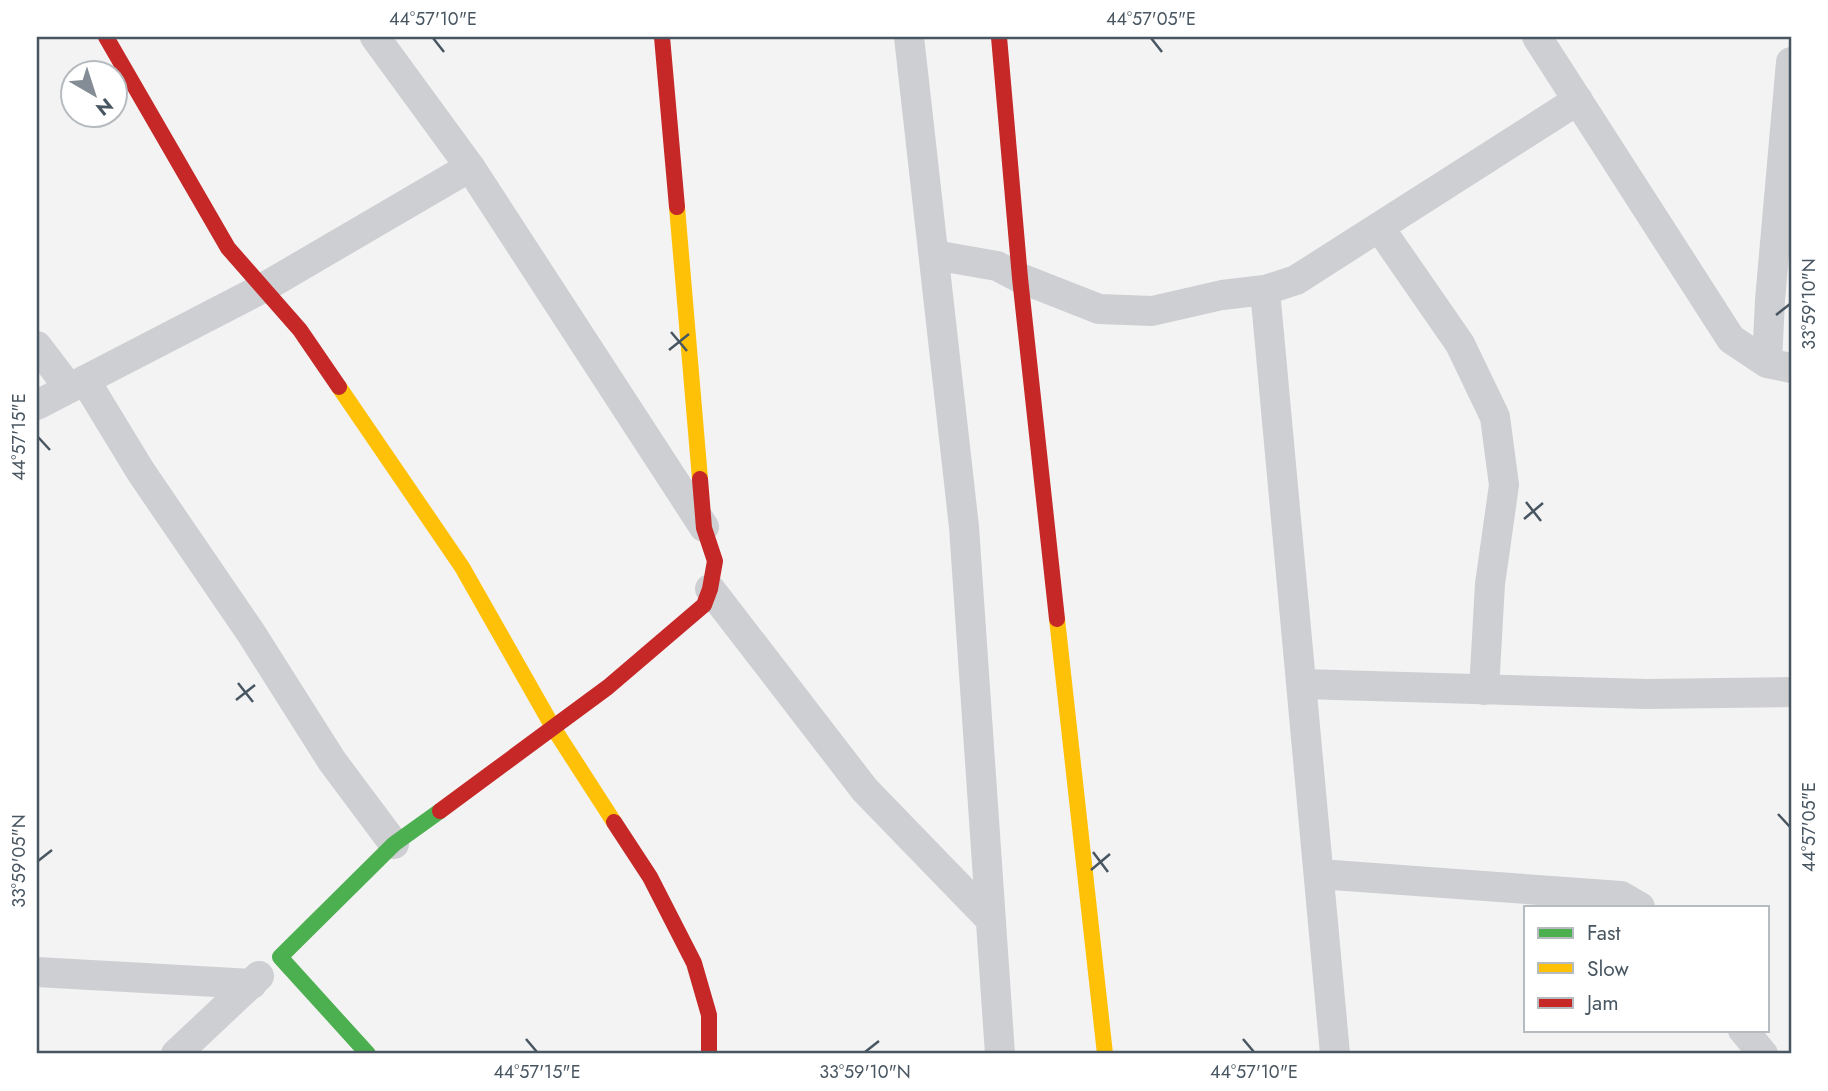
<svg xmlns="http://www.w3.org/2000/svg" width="1828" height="1091" viewBox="0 0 1828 1091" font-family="Jost,sans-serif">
<rect width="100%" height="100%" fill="#f4f3f3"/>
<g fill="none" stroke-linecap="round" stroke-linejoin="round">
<path stroke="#cdcfd2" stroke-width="30" d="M375,37L470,167L704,527
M909,37L964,527L1000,1054
M1537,37L1731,339L1767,363L1791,368
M1379,227L1460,344L1495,417L1504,485L1490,584L1484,690
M934,255L997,266L1020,278L1099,309L1152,311L1222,295L1265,290L1296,280L1578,100
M1265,290L1335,1054
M37,346L69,388
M1767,363L1770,300L1791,62
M85,380L141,472L251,633L332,761L394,844
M37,405L263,288L470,167
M710,589L865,790L991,920
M1302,684L1647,694L1791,692
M1319,874L1621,896L1640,907
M37,972L252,984
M1743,1030L1763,1054
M176,1054L259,976"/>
<path stroke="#4caf50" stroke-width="16" d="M368,1054L280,957L394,844L440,811"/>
<path stroke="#ffc107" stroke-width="16" d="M677,207L700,479
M339,387L462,567L554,729L614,822
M1057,619L1105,1054"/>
<path stroke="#c62828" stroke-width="16" d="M106,37L228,248L300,330L339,387
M662,37L677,207
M999,37L1020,278L1057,619
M440,811L608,687L704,605L710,589L715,561L704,528L700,479
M614,822L650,877L694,963L709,1015V1054"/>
</g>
<path fill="none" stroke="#485662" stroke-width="2.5" d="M433,38L444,52M1151,38L1162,52M1776,315L1790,304M671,332L687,351M669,350L689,334M38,437L50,450M1526,502L1541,521M1524,519L1543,503M238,683L253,702M236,700L255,685M1778,814L1790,827M1093,852L1108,872M38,861L52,850M1091,870L1110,854M526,1039L537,1052M1243,1039L1254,1052M865,1052L879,1041"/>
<rect width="1828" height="1091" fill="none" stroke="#ffffff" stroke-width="77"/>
<rect x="1524" y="906" width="245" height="126" fill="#ffffff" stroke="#b6bbc0" stroke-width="2"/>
<rect x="1538" y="928" width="35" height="10" fill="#4caf50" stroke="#b6bbc0" stroke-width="2"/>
<text x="1587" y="940" font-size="21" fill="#485662">Fast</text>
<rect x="1538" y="963" width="35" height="10" fill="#ffc107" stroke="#b6bbc0" stroke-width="2"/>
<text x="1587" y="976" font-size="21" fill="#485662">Slow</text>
<rect x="1538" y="998" width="35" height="10" fill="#c62828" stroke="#b6bbc0" stroke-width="2"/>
<text x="1587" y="1010" font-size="21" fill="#485662">Jam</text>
<g transform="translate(94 94) rotate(141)"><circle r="33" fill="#ffffff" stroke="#b6bbc0" stroke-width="2"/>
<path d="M0-5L12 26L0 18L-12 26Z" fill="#848d95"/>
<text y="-10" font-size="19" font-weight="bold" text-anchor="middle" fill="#485662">N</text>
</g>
<rect x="38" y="38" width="1752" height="1014" fill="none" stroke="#485662" stroke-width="2.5"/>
<g font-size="18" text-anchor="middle" fill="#485662">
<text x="433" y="25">44°57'10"E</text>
<text x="1151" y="25">44°57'05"E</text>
<text transform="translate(1809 304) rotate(-90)" y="6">33°59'10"N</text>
<text transform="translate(19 437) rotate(-90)" y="6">44°57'15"E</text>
<text transform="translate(1809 827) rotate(-90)" y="6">44°57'05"E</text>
<text transform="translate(19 861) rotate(-90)" y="6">33°59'05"N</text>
<text x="537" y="1078">44°57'15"E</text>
<text x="865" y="1078">33°59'10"N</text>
<text x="1254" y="1078">44°57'10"E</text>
</g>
</svg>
